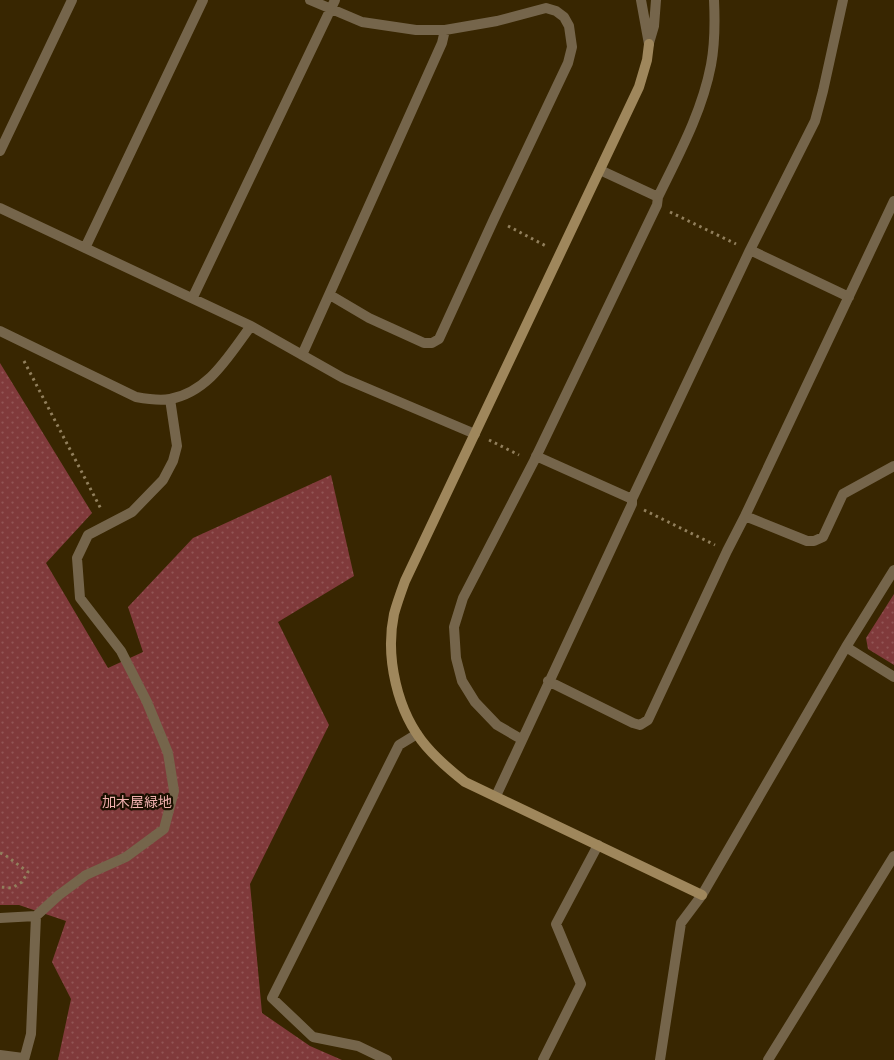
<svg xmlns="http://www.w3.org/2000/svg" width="894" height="1060" viewBox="0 0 894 1060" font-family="'PT Sans','Noto Sans JP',sans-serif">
<defs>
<pattern id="grass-dots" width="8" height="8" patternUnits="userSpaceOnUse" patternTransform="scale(1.25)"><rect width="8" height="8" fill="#803a3b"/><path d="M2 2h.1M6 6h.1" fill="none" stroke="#925555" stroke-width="1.8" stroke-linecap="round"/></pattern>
</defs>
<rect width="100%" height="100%" fill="#382601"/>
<path fill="url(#grass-dots)" d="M0,363L92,513L46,563L108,668L143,652L128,607L193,538L331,475L354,576L278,622L329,725L250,884L262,1013L310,1046L342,1060H58L71,999L52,962L66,921L19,905H0Z
M894,594V665L868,649L866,638Z"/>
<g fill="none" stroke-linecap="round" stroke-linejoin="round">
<path stroke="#917f5c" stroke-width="3" stroke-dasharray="2.5 4" stroke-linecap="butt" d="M670,212L736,244
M508,226L546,246
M24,361L102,511
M489,440L519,455
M644,510L715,545
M0,853L5,855L28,872L22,882L12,888L0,887"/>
<path stroke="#75654b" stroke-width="10" d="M310,0L362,22L416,30H445L497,21L546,8L556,11L564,17L569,26L572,47L568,63L494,219L439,339L432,343H424L369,318L330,295
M641,0L649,44
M649,43L654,26L656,0
M0,151L72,0
M600,170L658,197
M0,208L251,326L343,378L475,434
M85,248L203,0
M750,250L849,297
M193,297L335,0
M0,331L136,397C147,399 159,401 170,399C209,392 229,355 251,326
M302,355L442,43L445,30
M536,456L632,499
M745,516L807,541H814L823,537L843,494L894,466
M846,647L894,677
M548,681L633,723L640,725L648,720L727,551L745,516L894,201
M521,739L497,725L475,702L462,681L456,658L454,627L463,598L534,461L657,205L658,197C679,154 702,112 711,65C715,44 715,21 714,0
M496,796L632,504V499L750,250L815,121L823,91L843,0
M0,918L36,916
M0,1055L23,1058
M24,1060L31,1034L36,916L59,895L86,875L126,857L164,829L174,791L168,753L147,702L121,651L80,598L77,558L88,535L132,512L163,480L173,461L177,446L170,399
M387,1060L358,1046L313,1037L272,998L399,745L417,734
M543,1060L581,984L556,924L598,845
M660,1060L681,923L702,895L846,647L894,570
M768,1060L894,856"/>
<path stroke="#9f875c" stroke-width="10" d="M649,44L647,60L639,87L405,581C401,592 397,603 394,614C385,657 397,712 426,746C437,759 451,771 465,782L702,895"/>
</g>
<g text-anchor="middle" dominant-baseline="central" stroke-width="4.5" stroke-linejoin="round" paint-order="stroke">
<g font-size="14" fill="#efb0ad" stroke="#1b1000">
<text x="137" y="802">加木屋緑地</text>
</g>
</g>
</svg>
